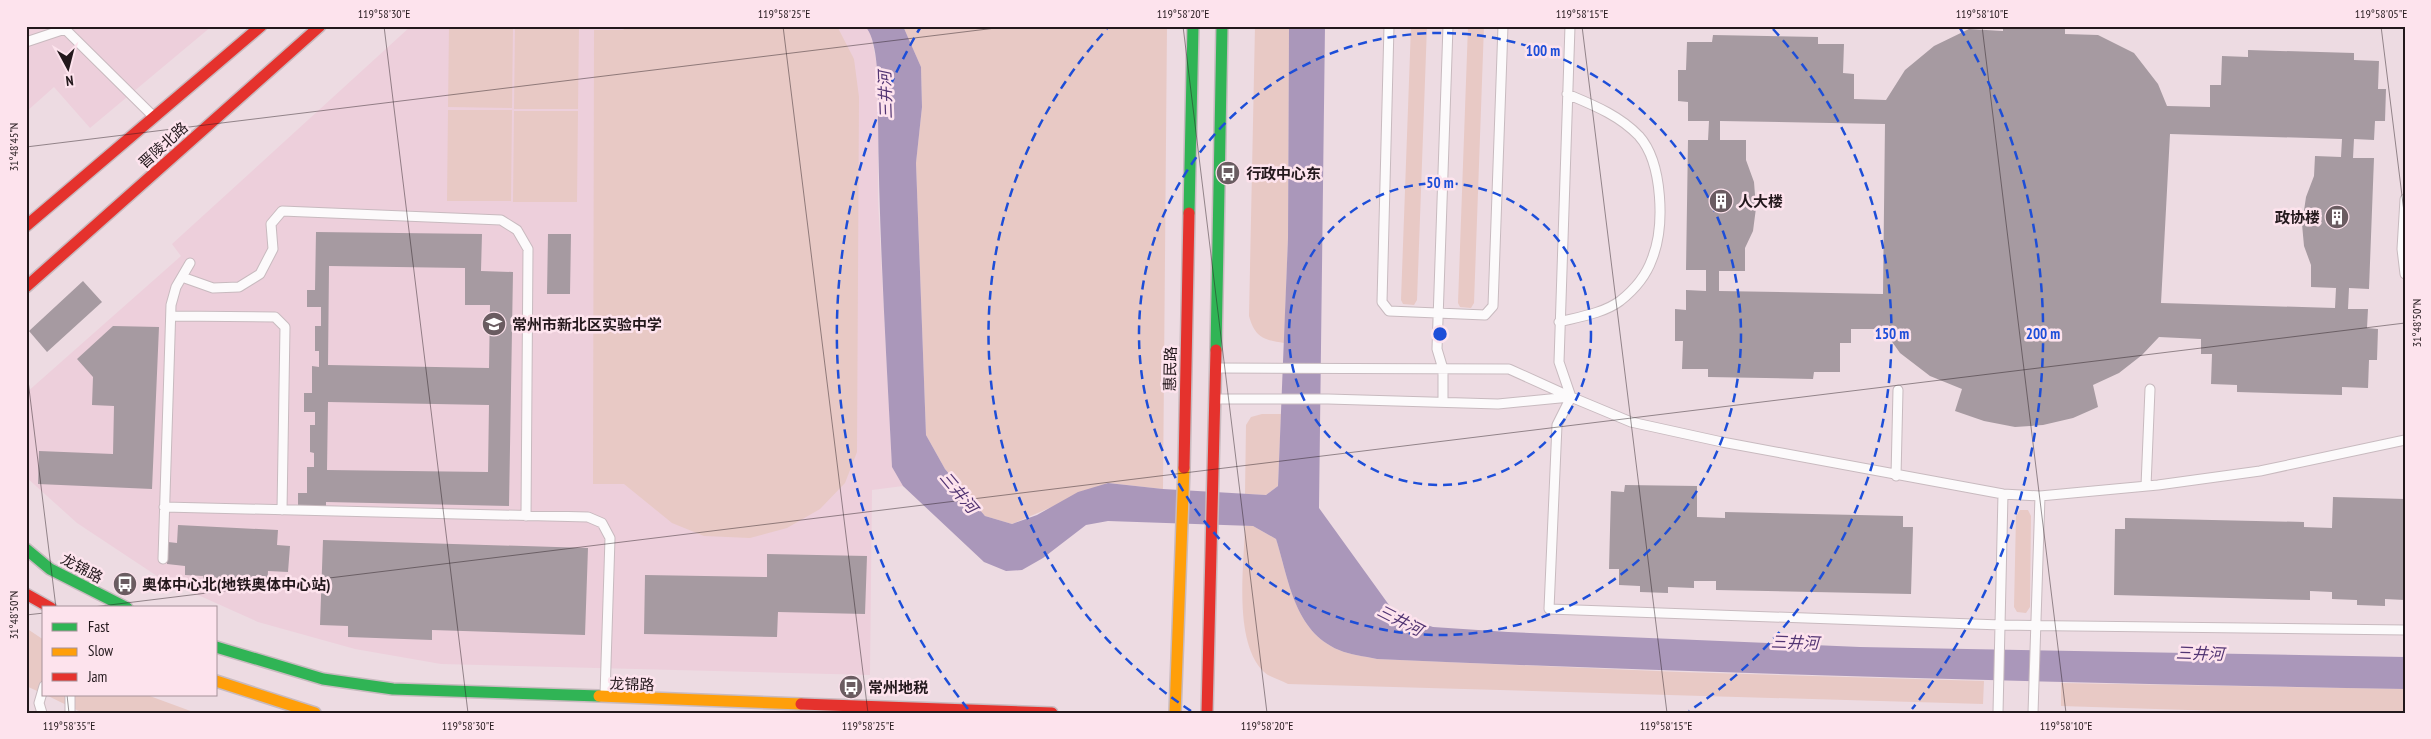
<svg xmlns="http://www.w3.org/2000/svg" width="2431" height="739" viewBox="0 0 2431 739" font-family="'PT Sans Narrow','Noto Sans SC',sans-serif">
<rect width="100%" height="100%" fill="#eddbe2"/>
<path fill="#edcfdb" d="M26,26H212L90,128L54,87L26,112Z
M411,26H865L870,31L878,69V200L892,467L903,486L872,490L870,675L441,664L355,649L258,622L160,578L77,523L26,477V393L181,256L172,244Z"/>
<path fill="#e8c9c5" d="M449,26H513L512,108L448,107Z
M515,26H579L578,109H514Z
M628,26H837L854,59L859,97L857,452L845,483L820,509L787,528L750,538L704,536L672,523L624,484H593L594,30H623Z
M903,26H1167L1163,489L1108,483L1012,524L985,516L945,469L926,435L916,163L922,107L921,67Z
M1255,26H1289L1288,238L1284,343C1263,340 1255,337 1249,316Z
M1411,26H1427L1417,300L1414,305L1403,304L1401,300Z
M1468,26H1484L1474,303L1471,308L1460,307L1458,303Z
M448,110H512L511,201H447Z
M514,111H578L577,202H513Z
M1262,414H1281L1278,486L1266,495L1245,494L1246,425L1251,417Z
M2020,510H2028L2031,516L2030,607L2026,613L2017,612L2014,607L2016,516Z
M1245,526H1253L1276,539C1289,580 1294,631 1339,650C1350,655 1364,656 1377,659L1680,672L1984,681L1983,704L1288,684C1281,680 1269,677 1264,672C1233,642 1244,566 1245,526Z
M26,628L44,640V694L26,686Z
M2061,683L2405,689V713H2283L2061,706Z
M46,695H147L196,713H83Z"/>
<path fill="#aa97ba" d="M865,26H903L921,67L922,107L916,163L926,435L945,469L985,516L1012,524L1037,515L1078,492L1108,483L1163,489L1266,495L1278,486L1288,238L1289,26H1325L1319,508L1389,605L1403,617L1433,627L1508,632L1860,647L2405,657V689C2062,683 1719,674 1377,659C1364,656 1350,655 1339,650C1294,631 1289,580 1276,539L1253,526L1108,521L1086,525L1043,558L1022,570L1006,571L984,562L903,486L892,467C886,351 879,235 878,118C878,96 880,42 865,26Z"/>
<path fill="#a69aa1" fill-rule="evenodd" d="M2003,26H2065V34L2098,35L2134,53L2158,84L2167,106L2210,107V85H2221L2222,56L2248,57V50L2354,53V60L2379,61L2378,89H2386L2385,121H2375L2374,140L2354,139L2353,158H2374L2369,289L2349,288L2348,309H2368L2367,328L2378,329L2377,360H2369L2368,388L2342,387V395L2237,392V385L2211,384L2212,354H2201V339L2159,337L2142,355L2119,373L2093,385L2098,407L2073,418L2043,425L2015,427L1984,421L1955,411L1962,389L1930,376L1900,353L1883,329H1851V343H1840V372H1814L1813,379L1708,377V369H1682L1683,341H1675V309L1686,310V290L1706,291V270H1686L1688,140H1708L1709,121H1688V102L1678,101V70H1686L1687,42H1712L1713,35L1818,37V44H1844L1843,73L1854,74V99L1886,100L1905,70L1934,46L1969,29L2003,31ZM1720,121L1885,124L1883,294L1719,291V271H1745V248L1753,231L1756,208L1754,182L1746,160V140H1720ZM2170,134L2342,139L2341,157L2315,156L2314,176L2306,197L2302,224L2304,246L2311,265V287L2336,288L2335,308L2161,303Z
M316,232L482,234L481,271L513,272L509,506L326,502V509H298V493H307V467H314V453L310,452V425H315V412H304V393H312V366L319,367V351H315V326H321V307H307V290H315ZM329,266L465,268V305H490L489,368L328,365ZM328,402L489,405L488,472L327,470Z
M548,234H571L570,294H547Z
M83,281L102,302L47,352L29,331Z
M113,326L159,327L152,489L38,484L39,451L113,454L114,406L92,405L93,377L77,359Z
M1625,485L1697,486V517L1725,518V512L1903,516V527H1913L1911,594L1716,590V581H1694V588L1668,587V593L1640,592V586L1619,585V569H1609L1611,491L1624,492Z
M2333,497L2405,499V600L2385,599V606L2357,605V600L2332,599V592L2310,591V600L2114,595L2115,529H2125V518L2304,522V527L2332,528Z
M178,525L278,530L277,545L290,546L288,572L268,571L267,588L214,586V582H203V576L185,575V566L167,564L168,542L177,543Z
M323,540L588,548L585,635L432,630V640L348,637V626L320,625Z
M767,554L867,556L865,614L778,612L777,637L644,634L645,575L767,577Z"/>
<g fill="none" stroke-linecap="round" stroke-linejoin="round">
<g stroke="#c8babf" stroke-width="11">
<path id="lane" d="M1389,26L1382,302L1389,311L1485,315L1493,306L1503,26
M1570,26L1559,362L1571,397L1631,422L1722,442L2003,494L2040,496L2158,485L2260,471L2405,440
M65,29L154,117
M26,42L65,29L66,26
M2405,199L2402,249L2405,274
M182,277L213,288L239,287L260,274L273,249L271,224L282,211L501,220L517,230L528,249L526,516
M171,316L275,317L285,327L282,510
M1559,322C1579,317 1604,313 1620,301C1634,290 1646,276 1652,259C1665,227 1663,163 1639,136C1619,115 1593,105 1567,94
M1217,368L1509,369L1571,397
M1571,397L1557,425L1549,609L2001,625L2405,630
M1216,399H1328L1498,404L1570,397
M1443,402V369L1437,349L1448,26
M1896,476L1898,390
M2146,486L2150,389
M164,507L588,517L602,523L610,538L605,695
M163,559L171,305L176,287L190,263
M70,695V713
M42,713L39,703L44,686
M1998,713L2003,494
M2033,713L2040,496"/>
</g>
<g stroke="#c8babf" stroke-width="14">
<path id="fast" d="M1189,213L1193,26
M1216,350L1222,26
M26,549L50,569L127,608
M216,647L323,679L393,689L599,696"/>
</g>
<g stroke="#c8babf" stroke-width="14">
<path id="slow" d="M216,681L315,713
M599,696L801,704
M1175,713L1184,468"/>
</g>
<g stroke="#c8babf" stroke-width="14">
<path id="jam" d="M26,226L261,26
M26,287L320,26
M1184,468L1189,213
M26,594L51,608
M801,704L1052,713
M1207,713L1216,350"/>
</g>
<use href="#lane" stroke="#fcfafb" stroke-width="9"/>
<use href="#fast" stroke="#30b455" stroke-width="11"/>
<use href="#slow" stroke="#ff9f0a" stroke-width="11"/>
<use href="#jam" stroke="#e5322d" stroke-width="11"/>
</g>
<path fill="none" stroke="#23181c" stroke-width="1" stroke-opacity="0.45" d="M384,26L468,713M783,26L868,713M1183,26L1267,713M1582,26L1667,713M1982,26L2066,713M2381,26L2405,220M26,147L1012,26M26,364L56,608M85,608L2405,323M26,615L44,613M67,695L69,713"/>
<g fill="none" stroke="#1d4ed8" stroke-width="2.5" stroke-dasharray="9 6">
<circle cx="1440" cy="334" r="151"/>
<circle cx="1440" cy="334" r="301"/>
<path d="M1191 711A452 452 0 0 1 1107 29M1773 29A452 452 0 0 1 1689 711"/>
<path d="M968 709A603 603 0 0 1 920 28M1960 28A603 603 0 0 1 1912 709"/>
</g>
<defs>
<g id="bus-disc" transform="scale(1.25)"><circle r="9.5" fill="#6a5c61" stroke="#fde3ed"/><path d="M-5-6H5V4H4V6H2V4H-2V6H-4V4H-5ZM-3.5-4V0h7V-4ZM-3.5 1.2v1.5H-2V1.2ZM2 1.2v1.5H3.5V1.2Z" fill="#fff"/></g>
<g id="building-disc" transform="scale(1.25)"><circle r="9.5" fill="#6a5c61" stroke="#fde3ed"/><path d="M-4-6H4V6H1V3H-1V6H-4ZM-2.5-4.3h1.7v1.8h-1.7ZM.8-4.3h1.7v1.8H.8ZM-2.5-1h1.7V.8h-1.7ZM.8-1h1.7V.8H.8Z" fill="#fff"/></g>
<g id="school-disc" transform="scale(1.25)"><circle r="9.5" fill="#6a5c61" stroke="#fde3ed"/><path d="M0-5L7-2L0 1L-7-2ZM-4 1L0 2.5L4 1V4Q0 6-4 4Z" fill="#fff"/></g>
</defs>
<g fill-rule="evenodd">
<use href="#bus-disc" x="1228" y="173"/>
<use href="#building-disc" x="1721" y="201"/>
<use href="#building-disc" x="2337" y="217"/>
<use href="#school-disc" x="494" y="324"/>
<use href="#bus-disc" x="125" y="584"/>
<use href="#bus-disc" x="851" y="687"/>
</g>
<g text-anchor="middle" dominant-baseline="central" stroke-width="5" stroke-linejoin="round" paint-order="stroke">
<g font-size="15" fill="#23181c" stroke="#fde3ed">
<text transform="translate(163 145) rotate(-42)">晋陵北路</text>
<text transform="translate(1170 369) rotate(-89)">惠民路</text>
<text transform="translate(82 568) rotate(28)">龙锦路</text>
<text transform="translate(632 684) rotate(2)">龙锦路</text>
</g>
<g font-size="15" font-weight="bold" fill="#23181c" stroke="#fde3ed" text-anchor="start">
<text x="1246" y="173">行政中心东</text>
<text x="1738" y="201">人大楼</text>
<text x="2320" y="217" text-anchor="end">政协楼</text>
<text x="512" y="324">常州市新北区实验中学</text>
<text x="142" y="584">奥体中心北(地铁奥体中心站)</text>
<text x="868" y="687">常州地税</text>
</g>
<g font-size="16" font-style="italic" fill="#523573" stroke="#fde3ed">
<text transform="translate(885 95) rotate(-92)">三井河</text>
<text transform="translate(959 492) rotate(50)">三井河</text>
<text transform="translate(1400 620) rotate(27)">三井河</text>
<text transform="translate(1795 642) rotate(2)">三井河</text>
<text transform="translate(2200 653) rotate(2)">三井河</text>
</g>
</g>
<circle cx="1440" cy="334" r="8" fill="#1d4ed8" stroke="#fde3ed" stroke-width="2.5"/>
<g font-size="15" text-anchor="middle" font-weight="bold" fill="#1d4ed8" stroke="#fde3ed" stroke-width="5" stroke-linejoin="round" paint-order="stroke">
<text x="1543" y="56">100 m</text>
<text x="1440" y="188">50 m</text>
<text x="1892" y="339">150 m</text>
<text x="2043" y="339">200 m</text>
</g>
<rect width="2431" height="739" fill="none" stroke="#fde3ed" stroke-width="55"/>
<rect x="42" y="606" width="175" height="90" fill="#fde3ed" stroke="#a69299"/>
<rect x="52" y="623" width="25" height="8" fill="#30b455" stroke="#a69299"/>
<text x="88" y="632" font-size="15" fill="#23181c">Fast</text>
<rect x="52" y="648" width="25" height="8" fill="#ff9f0a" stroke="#a69299"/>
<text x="88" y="656" font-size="15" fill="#23181c">Slow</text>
<rect x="52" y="673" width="25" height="8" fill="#e5322d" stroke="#a69299"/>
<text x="88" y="682" font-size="15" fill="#23181c">Jam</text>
<g transform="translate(68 68) rotate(173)" stroke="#fde3ed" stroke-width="4" paint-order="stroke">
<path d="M0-4L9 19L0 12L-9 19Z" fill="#23181c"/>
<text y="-8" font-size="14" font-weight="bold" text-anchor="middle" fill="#23181c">N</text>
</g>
<rect x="28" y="28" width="2376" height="684" fill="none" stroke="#23181c" stroke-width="2"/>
<g font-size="12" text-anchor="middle" fill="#23181c">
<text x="384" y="18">119°58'30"E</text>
<text x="784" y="18">119°58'25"E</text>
<text x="1183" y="18">119°58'20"E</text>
<text x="1582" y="18">119°58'15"E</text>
<text x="1982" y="18">119°58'10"E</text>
<text x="2381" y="18">119°58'05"E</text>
<text transform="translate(14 147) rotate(-90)" y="4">31°48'45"N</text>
<text transform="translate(2417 323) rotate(-90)" y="4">31°48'50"N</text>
<text transform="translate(14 615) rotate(-90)" y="4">31°48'50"N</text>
<text x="69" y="730">119°58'35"E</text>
<text x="468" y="730">119°58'30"E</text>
<text x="868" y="730">119°58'25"E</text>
<text x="1267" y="730">119°58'20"E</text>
<text x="1666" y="730">119°58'15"E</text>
<text x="2066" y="730">119°58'10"E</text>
</g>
</svg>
